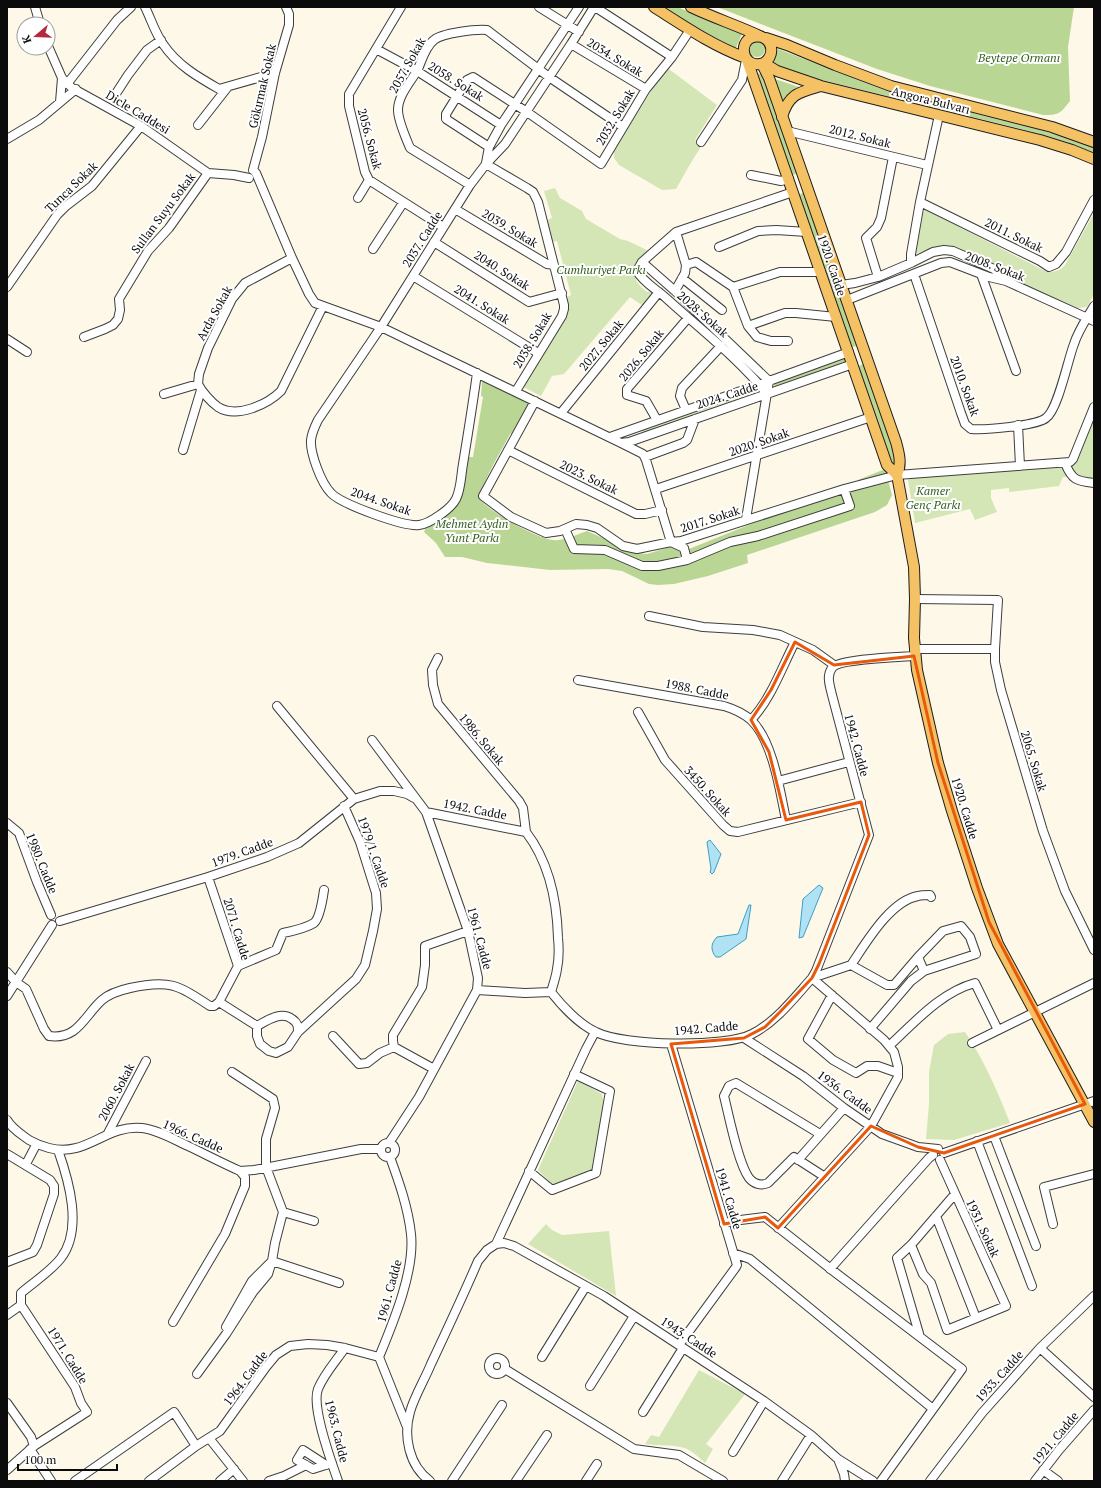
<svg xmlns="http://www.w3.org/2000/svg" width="1101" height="1488" viewBox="0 0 1101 1488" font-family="'PT Serif',serif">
<rect width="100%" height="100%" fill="#fef8e9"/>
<path fill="#d4e6b5" d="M666,67L717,105L695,140L702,145L689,166L676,189L662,190L619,165L614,158V151Z
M555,188L560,198L582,211L586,219L620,239L628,241L649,251L635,272C634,282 640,286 647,292L653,291L659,296L649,310L630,297L564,374L552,376L541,396L523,387L551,342L566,314L568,311L565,298L571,295L557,241L551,242L545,221L552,218L544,191Z
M924,209L1047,272C1055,272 1060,271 1065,265L1094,213V294L1087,307L1078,308L1014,280L1009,268L1002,267L952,246L944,245L915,254Z
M753,390L755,391L754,395L643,433L641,429Z
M1094,416V478L1063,477L1059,486L1009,492V488L991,490V498L997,512L975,520L970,509L915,523L908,480L911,477L1073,465Z
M965,1032C984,1060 998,1092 1010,1123L954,1140L926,1139L929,1104V1072L934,1045L948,1034Z
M578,1081L602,1094L604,1105L593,1171L553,1185L538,1170Z
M546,1224L552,1230L562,1235L609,1231L616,1296L528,1244Z
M699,1370L745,1394L706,1444L713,1449L705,1463C700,1458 693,1452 687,1449C676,1444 658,1446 645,1444L651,1435L659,1437Z"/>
<path fill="#bad695" d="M665,7H678L703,19L742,34L736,48L698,29Z
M717,7H1074L1068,47L1070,101C1060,114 1059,115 1043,115L930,86L877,69Z
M749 49a8 8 0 1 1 16 0a8 8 0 1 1-16 0Z
M778,49L899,95L1033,128L1062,136L1094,148V153L1067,142L1037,133L822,80L772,64Z
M754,72L763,75L798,173L792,175Z
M772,78L802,88L783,106Z
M804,192L857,346L852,347L799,195Z
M845,357L847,361L776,387L774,385V383Z
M863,364L865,365L892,439L897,467L892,465L859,369V366Z
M486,380L529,403L514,433L510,434C504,446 478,489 480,500C491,512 542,543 558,540C568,539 578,534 587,531L637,553L647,554L673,546L684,551L778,513L858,490V480L885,469L892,495L887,505L875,512L747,555L748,563L708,576L674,584L658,585L649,584L622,571L608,569L550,570L487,563L462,557H445L436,543L424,532L426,527L441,517L461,494L468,457H473L483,397L481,396L482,382Z"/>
<path fill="#b0e2f3" stroke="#3a9fc8" d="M710,840L721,854L714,872L712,874L710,872L711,869L707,842Z
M819,885L823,888L803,937L799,938L803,899Z
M749,905H751L746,939L720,957H716C710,950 711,943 717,937L738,934Z"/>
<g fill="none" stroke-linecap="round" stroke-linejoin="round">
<g stroke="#3e3e3e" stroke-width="10">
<path id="minor" d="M35,7L40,24
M145,7C151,19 155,33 163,44C177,65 198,77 219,89L275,73
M401,7L349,94V106L365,172L369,180L443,227
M539,7L579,32
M595,7L672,57
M571,44L646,89
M48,46L62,78L72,88L141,126L208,173L234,175L249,178
M376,49L417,71L501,125
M67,84L117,20L131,7
M117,92L128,75L147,50L161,40
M60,102L62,78
M198,125L227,88
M787,131L927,165
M7,139L39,120L76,89
M701,142L742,80L746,60
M489,147L446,119V114L467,80L473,77L527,112L601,164L646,89L672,57L690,30
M486,163L489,147L501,125L579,7
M486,164L527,188L533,192L538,202L564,305V309L562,316L516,391
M253,170L256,173L292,258L309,294L315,303L381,327L621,443L629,442L853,364
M253,170L262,137L275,73L289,25V14L286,7
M751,175L781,181L789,179
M470,185L410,148C406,138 398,121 398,110C398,95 411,82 418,69C422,60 425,47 434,40C442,33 476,29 487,30L549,77L623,127
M358,198L369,180
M920,202L1040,261L1049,267L1056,264L1066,252L1094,200
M455,209L547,264L554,265
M676,232L793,192
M434,242L529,302L562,293
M719,247L758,231L776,230L807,232
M373,249L403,203
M642,262L675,291L769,381L746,519
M911,263V254L920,202L939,115
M686,265L696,262L733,287L748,326L757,337L771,341H788
M914,274L961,413L965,424L971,429C985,430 1036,426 1046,418C1058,410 1068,359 1074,344C1078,331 1087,318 1094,306
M981,274L1016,371
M413,276L538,353
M878,277L866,238L877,227L881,218L893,157
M682,278L722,310
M841,285L855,283L878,277L911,263L933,252L944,250L953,251L994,269L1006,281
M7,287L57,215L66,206L92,186L141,126
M733,287L780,272H821
M675,291L685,273L686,265L676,232L642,262L637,271C643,282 656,289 666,298C700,329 738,358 767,394
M847,300L941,263L950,262L989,277L1006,281L1094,321
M748,326L785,313H796L836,317
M84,337L105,329L113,325L118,319L120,310L119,299L148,251L169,228L208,173
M7,339L27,352
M477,373C473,403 468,433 463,464C461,475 461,489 456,499C451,509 429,524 419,525C404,527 341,504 331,493C321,483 310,453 311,440C312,432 315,426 318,420L381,327L470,185L486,164L505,144L571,44L594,7
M198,384L199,374L208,348L232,299L245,283L292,258
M164,394L198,384C202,392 211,402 218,407C237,419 268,404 281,391L323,306
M535,401L483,496L511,517L546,533L560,531L576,524L587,525L597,528L623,546L637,549L671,542L681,541L844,489L897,475L1070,462L1073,459L1094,407
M686,410L680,396L682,388L721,346
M561,413L659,292
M657,420L646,401L627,395V389L688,318
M1018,425L1020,466
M610,437L769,381L849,352
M621,443L643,454L646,460L671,542L684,548L687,560
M183,450L201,390
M508,450L636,514H645L662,510
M645,457L683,443L687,440L695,419
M1065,463C1072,480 1076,481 1094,483
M656,489L871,417
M565,529L574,549L605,550L642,566H658L687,560L730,542L758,536L850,506L844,489
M915,599L998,600L995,649
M649,616L703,627L753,630L780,635L813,650L834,665
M914,649H995V662L1001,690L1043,831L1065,891L1094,950
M438,658L432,670L433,685L438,704L519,801L523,808L526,832
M578,680L724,706C734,709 743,713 751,720C773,741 780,791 786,820
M277,706L354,799
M638,712L665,760L723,825L730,831L738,832L861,802
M751,720C771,699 782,667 795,642
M372,740L426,812L468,931L478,978L477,990L419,1097L389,1143
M778,781L849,762
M426,812L526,832C549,862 557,901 558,938C559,948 559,959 557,969C556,977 553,985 551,992
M7,823L19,833L37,882L51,915
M60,921L208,877L267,857L299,843L354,799L380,791H394L407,794L414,798
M851,965C866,943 890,901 918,896C921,895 926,895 930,895L931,897
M238,966L276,950L283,933C293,931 306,928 314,923C320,918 323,897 324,890
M7,972L16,982L26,989L44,1029L49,1036C78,1040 84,1016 102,1000C109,994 121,990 130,988C169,979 178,985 210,1006H214L219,1002L238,966L208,877
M812,978L851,965L887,985H894L918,957L924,971
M477,990L525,993L551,992
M551,992C562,1006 580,1025 596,1032C623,1046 726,1048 752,1034C776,1022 794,998 812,978L816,971L869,835L832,695C830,686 826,676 832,668C838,659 900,657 914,656
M832,995L808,1039L833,1060L856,1073L867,1066H878L898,1073
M7,996L52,925
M219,1002L257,1026V1036L260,1044L269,1051L276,1053L288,1047L298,1032L356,979L365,965L373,931L377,909L376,893L360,842L344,806
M257,1026C268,1020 281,1011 292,1019C298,1023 298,1026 298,1032
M870,1029L911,981L924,971L976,954L970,937L961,926L943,931L918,957
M333,1036L359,1064L367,1063L380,1053L394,1047
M744,1038L803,1076L844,1108L882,1134L918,1147L938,1149
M972,1043L1094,983
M671,1044L737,1265L736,1267L679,1345
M889,1046C914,1023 941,992 975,983L998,1030
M434,1069L394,1047L393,1041V1035L422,987L425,965V946L468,931
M7,1120C12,1129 21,1134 29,1140C36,1144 41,1146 49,1148C86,1158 106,1124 142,1128C158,1130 173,1139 188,1146C205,1154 222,1163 240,1171L254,1170L361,1149H380
M820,1134L736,1083L729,1086L724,1096C729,1116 738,1163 749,1178C754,1184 761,1186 768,1183L794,1157L825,1177
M107,1135L146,1061
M994,1136L1036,1246
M977,1141L1032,1286
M381 1150a7 7 0 1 1 14 0a7 7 0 1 1-14 0Z
M944,1153L1094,1101
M7,1154L50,1180L54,1186V1194L37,1245L33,1252L7,1262
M390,1157C399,1182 408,1207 411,1234C415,1271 393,1323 379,1357L407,1427
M798,1160L844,1108
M26,1164L36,1145
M529,1171L552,1190L596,1173L610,1091L574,1074
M283,1212L314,1221
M936,1216L976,1318
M724,1224L732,1221L765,1217L832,1270L962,1369L881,1481
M1053,1224L1044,1187L1094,1174
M778,1228L871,1126L898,1077V1067L894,1052L884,1040L812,978
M496,1244L504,1243L514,1246L604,1296L764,1401L811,1435L838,1459L844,1474L845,1481
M911,1245L923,1274L931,1283L947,1330L1006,1306L940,1160
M733,1253L750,1259L933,1409
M272,1261L339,1283
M830,1269L929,1158L933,1155
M21,1305V1293C34,1282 51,1271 61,1258C83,1229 69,1181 58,1150
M7,1315L21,1305L75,1387L81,1403L87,1412L34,1446L7,1470
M173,1322L225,1234L245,1186V1177L240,1171
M226,1327L252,1281L270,1263
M920,1337L897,1258L911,1245L955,1194
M1040,1348L1094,1397
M542,1357L586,1286
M489 1366a8 8 0 1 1 16 0a8 8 0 1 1-16 0Z
M505,1369L634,1449L679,1455L723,1481
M197,1374L226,1334L253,1292L268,1274L272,1261L275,1243L283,1212L266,1167V1139L275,1108L273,1099L232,1072
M590,1386L634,1316
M7,1403L31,1437L34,1446
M643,1412L683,1348
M209,1438L243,1481
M30,1449L51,1481
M733,1452L764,1401
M838,1459L873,1481
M326,1465L303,1450L297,1460L313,1469L332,1463
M1043,1470L1058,1481
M75,1481L174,1412L196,1446
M149,1481L196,1446L220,1431L266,1367L276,1355L290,1346L308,1344L327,1345L345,1348L379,1357
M220,1481L234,1469
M269,1481L284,1476L306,1465
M338,1481C331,1461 311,1407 318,1389C324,1374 336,1361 345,1348
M430,1481C409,1466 403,1436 410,1412C414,1397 425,1379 431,1364C447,1330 463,1296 478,1261L487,1250L496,1244L586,1049L595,1032
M452,1481L502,1405
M516,1481L547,1435
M586,1481L597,1464
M782,1481L811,1435
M930,1481L982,1413L1040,1348L1094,1296
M1035,1481L1059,1450L1094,1410"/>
</g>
<g stroke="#1c1c1c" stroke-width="12">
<path id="major" d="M654,7C684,26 713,46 746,58
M691,7C714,18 739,26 762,37C774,42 774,56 764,63C739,72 736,31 762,37
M766,38L787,45L835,65L891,86L1052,127L1094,142
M747,60L887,465L897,475
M764,63L777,71L821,86L1040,140L1072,150L1094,159
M762,64L769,78L896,442C899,453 902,464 897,475L914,567L915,599L914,638L917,670L938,763L952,811L977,888L998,944L1094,1122
M782,117C789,93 800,92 821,86"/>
</g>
<use href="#minor" stroke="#fff" stroke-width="8"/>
<use href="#major" stroke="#f4c164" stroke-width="10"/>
</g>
<path fill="none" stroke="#e8590c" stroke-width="3" stroke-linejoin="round" d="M795,642L834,665L914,656L938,763L989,922L1085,1104L944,1153L918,1147L871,1126L778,1228L765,1217L724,1224L671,1044L744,1038L765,1027L780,1012L812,978L819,964L869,835L861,802L786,820L769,752L751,720L771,690Z"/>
<g text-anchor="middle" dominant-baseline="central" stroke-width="4" stroke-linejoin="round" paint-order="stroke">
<g font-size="12" fill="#0b0b0b" stroke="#fff">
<text transform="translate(615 57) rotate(31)">2034. Sokak</text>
<text transform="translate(407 65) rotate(-61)">2057. Sokak</text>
<text transform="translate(456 81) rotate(32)">2058. Sokak</text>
<text transform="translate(262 86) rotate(-77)">Gökırmak Sokak</text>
<text transform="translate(931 100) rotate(14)">Angora Bulvarı</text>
<text transform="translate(138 112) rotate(31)">Dicle Caddesi</text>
<text transform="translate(615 117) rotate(-59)">2032. Sokak</text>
<text transform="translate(860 136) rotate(14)">2012. Sokak</text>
<text transform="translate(370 139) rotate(75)">2056. Sokak</text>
<text transform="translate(71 187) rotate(-44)">Tunca Sokak</text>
<text transform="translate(163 213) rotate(-53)">Sullan Suyu Sokak</text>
<text transform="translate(510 228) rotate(31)">2039. Sokak</text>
<text transform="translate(1014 235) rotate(26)">2011. Sokak</text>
<text transform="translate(422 239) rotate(-58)">2037. Cadde</text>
<text transform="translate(832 265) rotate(71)">1920. Cadde</text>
<text transform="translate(995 266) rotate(21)">2008. Sokak</text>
<text transform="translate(502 270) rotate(32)">2040. Sokak</text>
<text transform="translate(482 304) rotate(32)">2041. Sokak</text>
<text transform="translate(214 313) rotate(-61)">Arda Sokak</text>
<text transform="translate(703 314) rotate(41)">2028. Sokak</text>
<text transform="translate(532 340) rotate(-59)">2038. Sokak</text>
<text transform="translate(601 345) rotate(-51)">2027. Sokak</text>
<text transform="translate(641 355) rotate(-51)">2026. Sokak</text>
<text transform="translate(965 386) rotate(70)">2010. Sokak</text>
<text transform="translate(727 395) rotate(-18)">2024. Cadde</text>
<text transform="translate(759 442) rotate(-19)">2020. Sokak</text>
<text transform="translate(589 477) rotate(26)">2023. Sokak</text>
<text transform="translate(381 501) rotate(19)">2044. Sokak</text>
<text transform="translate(710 519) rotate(-18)">2017. Sokak</text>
<text transform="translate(697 689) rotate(11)">1988. Cadde</text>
<text transform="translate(482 739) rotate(50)">1986. Sokak</text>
<text transform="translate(857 745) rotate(75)">1942. Cadde</text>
<text transform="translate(1034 761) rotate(73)">2065. Sokak</text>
<text transform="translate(708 791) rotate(48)">3450. Sokak</text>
<text transform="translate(965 808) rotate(73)">1920. Cadde</text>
<text transform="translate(475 809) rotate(11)">1942. Cadde</text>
<text transform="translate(242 852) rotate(-20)">1979. Cadde</text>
<text transform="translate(374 852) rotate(71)">1979/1. Cadde</text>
<text transform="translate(42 863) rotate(68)">1980. Cadde</text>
<text transform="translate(237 929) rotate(73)">2071. Cadde</text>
<text transform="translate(480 938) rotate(75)">1961. Cadde</text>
<text transform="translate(706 1028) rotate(-5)">1942. Cadde</text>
<text transform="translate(116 1092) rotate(-62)">2060. Sokak</text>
<text transform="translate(845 1092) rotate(36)">1936. Cadde</text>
<text transform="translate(193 1136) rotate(24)">1966. Cadde</text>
<text transform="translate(729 1198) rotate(73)">1941. Cadde</text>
<text transform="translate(983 1228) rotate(65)">1931. Sokak</text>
<text transform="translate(389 1291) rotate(-75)">1961. Cadde</text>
<text transform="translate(689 1337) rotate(33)">1943. Cadde</text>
<text transform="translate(68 1355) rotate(58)">1971. Cadde</text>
<text transform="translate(999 1376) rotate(-48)">1933. Cadde</text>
<text transform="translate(245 1378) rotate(-53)">1964. Cadde</text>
<text transform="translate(337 1431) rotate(76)">1963. Cadde</text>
<text transform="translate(1055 1438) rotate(-50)">1921. Cadde</text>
</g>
<g font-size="12" font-style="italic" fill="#335f1e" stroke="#fff">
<text x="1019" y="57">Beytepe Ormanı</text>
<text x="601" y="269">Cumhuriyet Parkı</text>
<text x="933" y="490">Kamer<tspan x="933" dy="14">Genç Parkı</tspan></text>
<text x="472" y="523">Mehmet Aydın<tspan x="472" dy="14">Yunt Parkı</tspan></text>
</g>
</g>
<rect width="1101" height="1488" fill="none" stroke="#0b0b0b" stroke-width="16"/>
<g transform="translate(36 36) rotate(251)"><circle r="19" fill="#ffffff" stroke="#9d9d9d"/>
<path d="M0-3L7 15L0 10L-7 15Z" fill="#b4293f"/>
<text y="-6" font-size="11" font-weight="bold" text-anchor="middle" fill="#0b0b0b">K</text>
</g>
<path d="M18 1464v6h99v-6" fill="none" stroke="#0b0b0b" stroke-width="2"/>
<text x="24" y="1464" font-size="12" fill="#0b0b0b" stroke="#ffffff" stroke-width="3" paint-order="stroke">100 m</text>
</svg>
